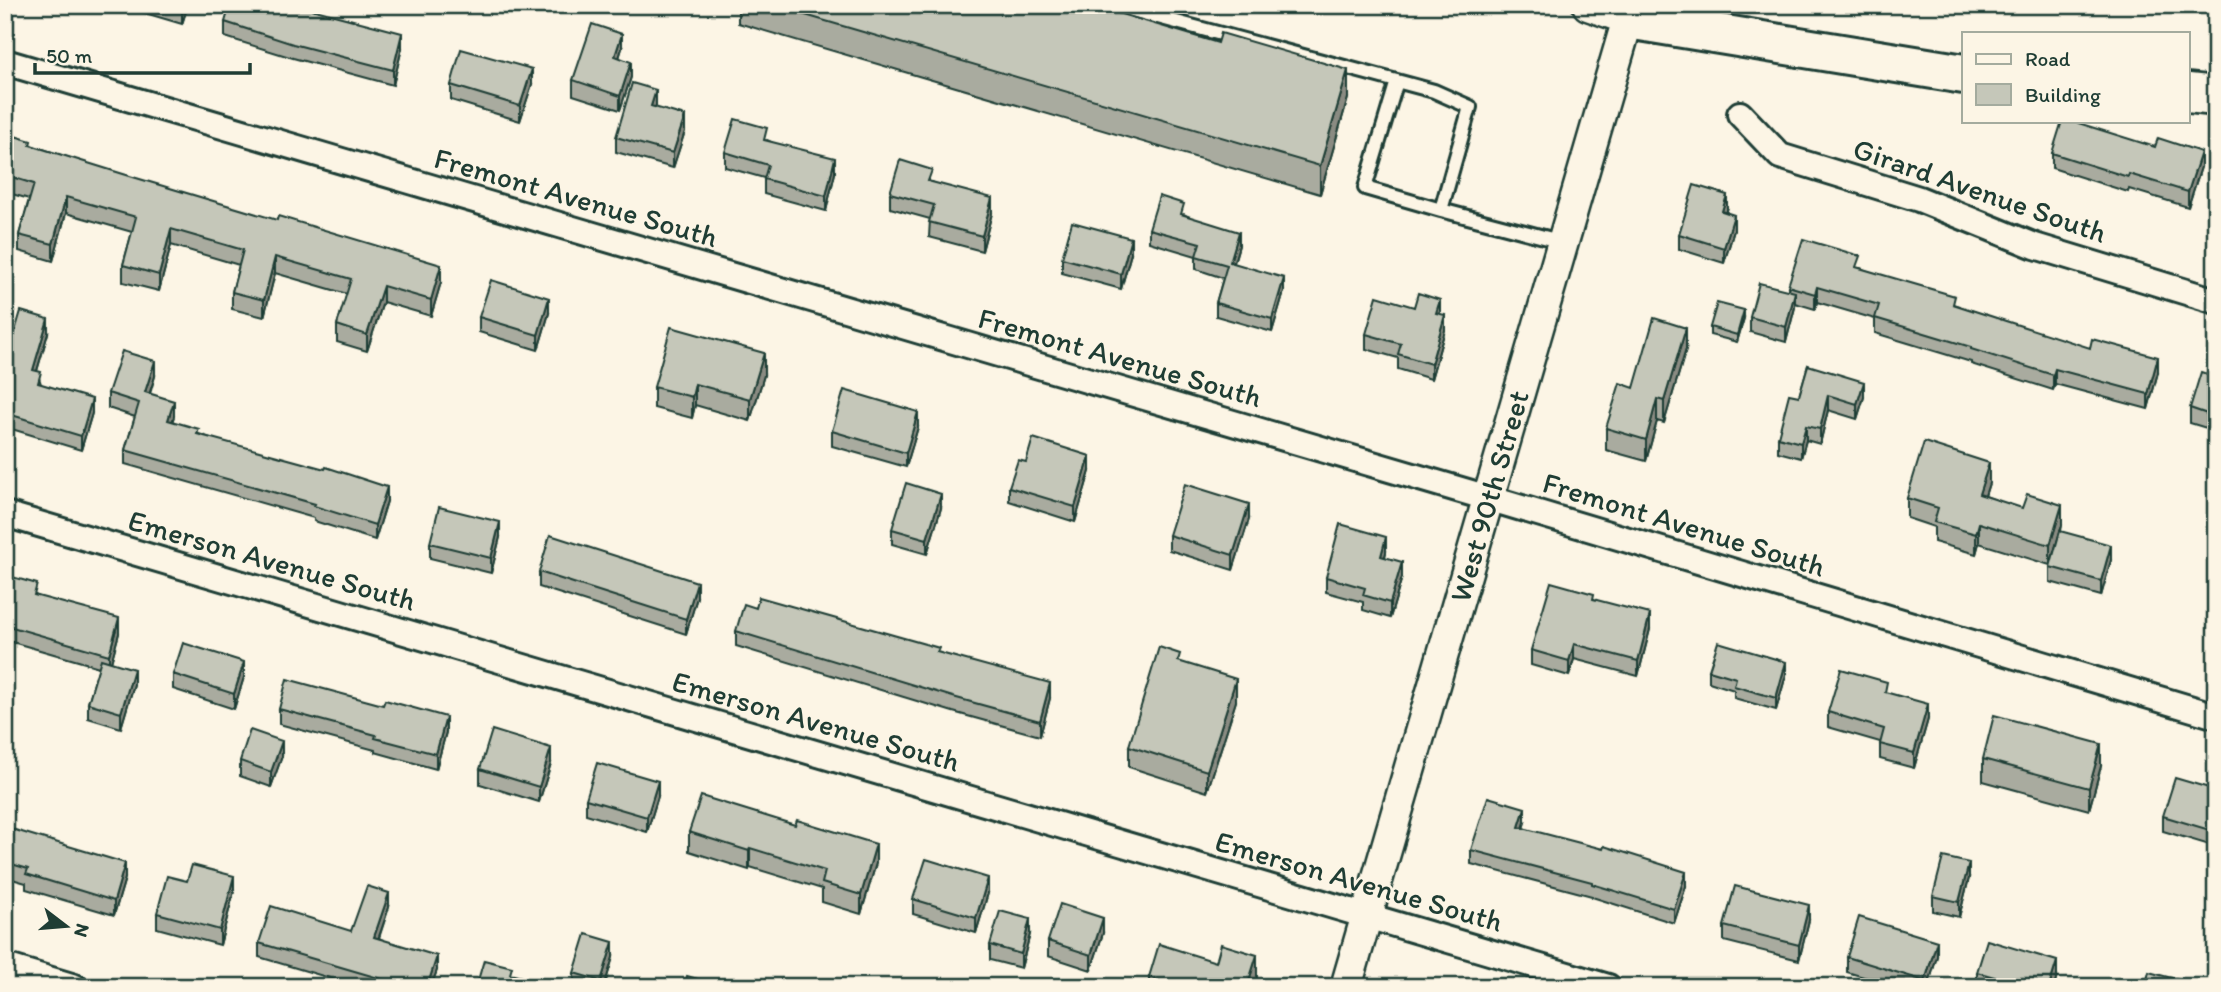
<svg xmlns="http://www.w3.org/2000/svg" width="2221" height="992" viewBox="0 0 2221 992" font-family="Itim,sans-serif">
<rect width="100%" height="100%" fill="#fcf5e5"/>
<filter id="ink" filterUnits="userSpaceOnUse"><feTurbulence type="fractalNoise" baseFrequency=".0143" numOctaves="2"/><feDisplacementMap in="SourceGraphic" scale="14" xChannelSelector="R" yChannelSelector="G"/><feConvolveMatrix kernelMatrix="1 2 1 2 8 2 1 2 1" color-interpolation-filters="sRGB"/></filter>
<g filter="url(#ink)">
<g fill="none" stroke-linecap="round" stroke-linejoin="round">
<g stroke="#1f3d34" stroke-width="18">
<path id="service" d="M1113,5L1434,91L1470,107L1441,210L1563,242
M1397,81L1365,188L1441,210"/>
</g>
<g stroke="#1f3d34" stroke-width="30">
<path id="minor" d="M5,62L1488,498L2216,716
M1740,114L1780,156L1919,199L2035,246L2216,301
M5,514L1608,987
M5,966L75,987"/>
</g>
<g stroke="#1f3d34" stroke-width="35">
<path id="tertiary" d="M1588,5L1628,19
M1346,987L1632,5"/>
</g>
<g stroke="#1f3d34" stroke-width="44">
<path id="motorway" d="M1628,19L1964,74
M2188,93L2216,96"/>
</g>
<use href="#service" stroke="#fcf5e5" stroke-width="12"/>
<use href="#minor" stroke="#fcf5e5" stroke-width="24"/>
<use href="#tertiary" stroke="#fcf5e5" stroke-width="30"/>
<use href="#motorway" stroke="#fcf5e5" stroke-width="38"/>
</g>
<path fill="#a9ab9f" stroke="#1f3d34" stroke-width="2" d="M118,5H188L182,24Z
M308,5V8L402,48L393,85L293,58L225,37V22Z
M410,5H433L430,12Z
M738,5H1091L1348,98L1320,194L738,23Z
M622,48L619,58L631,77L620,110L573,95V80Z
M532,84L520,121L451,100V85Z
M656,105L655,107L685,131L673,168L616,152V137Z
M5,133L31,145L441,282L431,316L383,302L367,351L337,342V325L347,294L275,273L264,317L232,309V292L239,265L171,245L159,291L123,282V265L132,232L66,213L53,261L19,251V235L29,199L5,192Z
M767,140L835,173L826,211L764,194V178L725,167V152Z
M2052,153L2201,167L2188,207L2129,189L2128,192L2052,168Z
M932,182L992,213L982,251L929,237L930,219L890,208V193Z
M1727,210L1726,212L1734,230L1724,263L1679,249V234Z
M1184,214L1239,245L1234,263L1284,291L1272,332L1216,316V303L1223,278L1196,269V256L1149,242V229Z
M1131,253L1121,289L1062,273V258Z
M1860,268L1955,305L2158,372L2148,409L2055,384L2053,390L1971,364V362L1875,333V319L1817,302L1815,309L1795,303V307L1786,342L1750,332V317L1788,291V286Z
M1414,307L1440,314L1445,330L1431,379L1398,369V358L1366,349V334Z
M549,313L538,350L479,332V317Z
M1744,318L1737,342L1710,335V327Z
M48,333L37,371L41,384L92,413L81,450L5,427V354L8,355Z
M1686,349L1664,423L1657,421L1646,461L1606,450V428L1634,388Z
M1808,365L1864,397L1857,419L1828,410L1820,444L1806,440L1801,458L1778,452V437L1799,396Z
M764,375L750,421L695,405L692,418L654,408V387Z
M155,376L150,394L174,416L172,422L199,434L387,501L375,540L314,521V518L125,464V450L135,417L108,408V393Z
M2216,377V431L2190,423V408Z
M918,427L906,467L832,446V431Z
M1026,462L1090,471L1075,522L1009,501V487Z
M1989,483L1985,496L2062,525L2061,531L2111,560L2101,596L2050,582V565L1979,543L1976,554L1934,542V527L1907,518V498Z
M941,508L927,554L892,544V529Z
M1249,519L1233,570L1169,550V535Z
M500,537L491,573L430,558V543Z
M1386,552L1385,557L1402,577L1390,618L1363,610V602L1326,592V577Z
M539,572L697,597L686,634L539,587Z
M5,575L37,596L119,633L111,662L134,684L121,728L88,718V703L99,667L5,640Z
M1594,599L1650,629L1638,676L1574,659L1569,676L1531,665V650Z
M756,608L1050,698L1040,736L953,712L736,646V631Z
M1180,662L1236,701L1207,792L1129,767V746Z
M1709,670L1786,675L1776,710L1734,698V690L1709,682Z
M173,674L244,677L234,709L173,689Z
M1887,693L1928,719L1914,768L1880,759V742L1828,727V712Z
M279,709L446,732L436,769L375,752V750L279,724Z
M282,756L271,787L240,776V761Z
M1983,759L2101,766L2089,810L1983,781Z
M551,763L539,802L480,784V769Z
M2216,790V847L2163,831V816Z
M658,796L647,832L586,814V799Z
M1525,822L1523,828L1686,886L1674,923L1592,897V896L1471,864V850Z
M5,827L125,878L114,915L26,889V883L5,877Z
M689,832L876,863L861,914L822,902V889L750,867L749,870L689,851Z
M1969,878L1959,917L1933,911V896Z
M187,881L234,891L220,945L157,928V913Z
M988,893L976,933L913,914V899Z
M389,907L379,938L437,970L431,987H360L259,957V943L351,931Z
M1809,920L1799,960L1724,941V926Z
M1103,933L1091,970L1048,956V941Z
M1030,934L1021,968L990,960V945Z
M1937,956L1928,987H1897L1847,972V957Z
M613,957L605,984L617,987H574V973Z
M1216,962L1257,977L1254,987H1149V977Z
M1977,972L2057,976L2054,987H1977Z"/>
<path fill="#8a8b82" stroke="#1f3d34" stroke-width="2" d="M184,5H188L182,24V10Z
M402,33V48L393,85V70Z
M622,34V48L615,71V56Z
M631,62V77L620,110V96Z
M532,69V84L520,121V106Z
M1348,70V98L1320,194V166Z
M656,90V105L651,121V106Z
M685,116V131L673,168V153Z
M2201,152V167L2188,207V192Z
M835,158V173L826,211V196Z
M1727,195V210L1722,226V211Z
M66,197V213L53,261V244Z
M992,198V213L982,251V236Z
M1734,215V230L1724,263V248Z
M171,229V245L159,291V275Z
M1239,232V245L1230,275V262Z
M1131,238V253L1121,289V274Z
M275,257V273L264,317V300Z
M441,265V282L431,316V300Z
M1284,278V291L1272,332V319Z
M383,286V302L367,351V335Z
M1817,287V302L1815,309V294Z
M1795,292V307L1786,342V327Z
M549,298V313L538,350V335Z
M1440,300V315L1436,313Z
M1744,310V318L1737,342V335Z
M1445,315V330L1431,379V364Z
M48,319V333L33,384V370Z
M1686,328V349L1664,423V401Z
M764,353V375L750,421V399Z
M2158,357V372L2148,409V394Z
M155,361V376L145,407V392Z
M2055,369V384L2053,390V375Z
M1864,382V397L1857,419V404Z
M695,384V405L692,418V397Z
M1828,395V410L1820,444V429Z
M92,399V413L81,450V436Z
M1657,399V421L1646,461V440Z
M174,401V416L168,435V420Z
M918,412V427L906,467V453Z
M1806,426V440L1801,458V443Z
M1090,456V471L1075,522V507Z
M1989,463V483L1979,514V494Z
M387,487V501L375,540V525Z
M941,494V508L927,554V539Z
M1249,504V519L1233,570V555Z
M2062,505V525L2050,565V545Z
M500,522V537L491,573V558Z
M1979,523V543L1976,554V534Z
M1386,537V552L1381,571V556Z
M2111,545V560L2101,596V581Z
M1402,562V577L1390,618V603Z
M697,582V597L686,634V619Z
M1650,614V629L1638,676V661Z
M119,618V633L109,670V655Z
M1574,644V659L1569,676V661Z
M244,662V677L234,709V694Z
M1786,662V675L1776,710V698Z
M134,669V684L121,728V713Z
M1236,679V701L1207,792V771Z
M1050,683V698L1040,736V721Z
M1928,704V719L1914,768V753Z
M446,717V732L436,769V754Z
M282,741V756L271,787V772Z
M2101,744V766L2089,810V788Z
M551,748V763L539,802V787Z
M658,781V796L647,832V817Z
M1525,808V822L1519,841V827Z
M876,844V863L861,914V895Z
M750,848V867L749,870V851Z
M125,863V878L114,915V901Z
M1969,863V878L1959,917V902Z
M1686,872V886L1674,923V909Z
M234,876V891L220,945V930Z
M988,878V893L976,933V918Z
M389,893V907L374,951V937Z
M1809,905V920L1799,960V945Z
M1103,918V933L1091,970V955Z
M1030,919V934L1021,968V954Z
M1937,941V956L1928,987H1925V981Z
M613,942V957L604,987H601V981Z
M1257,955V977L1254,987H1247Z
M437,956V970L431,987H427Z
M2057,961V976L2054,987H2049Z"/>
<path fill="#c5c7b9" stroke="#1f3d34" stroke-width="2" d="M168,5H184L182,10Z
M230,5H305L304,7L402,33L393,70L293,44L225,22Z
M771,5H1091L1218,43L1221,33L1348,70L1320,166Z
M592,24L622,34L615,56L631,62L620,96L573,80Z
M461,49L532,69L520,106L451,85Z
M632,83L656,90L651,106L685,116L673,153L616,137Z
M735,119L767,128L764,140L835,158L826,196L764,179L768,165L725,152Z
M2062,121H2072L2155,147L2158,138L2201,152L2188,192L2129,174L2128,177L2052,153Z
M5,133L31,141L30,145L133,177L277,220L278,216L441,265L431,300L383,286L367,335L337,325L351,279L275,257L264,300L232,292L243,250L171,229L159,275L123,265L136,217L66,197L53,244L19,235L34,184L5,175Z
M900,160L932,170L928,181L992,198L982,236L929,222L934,205L890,193Z
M1694,185L1727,195L1722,211L1734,215L1724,248L1679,234Z
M1159,196L1184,204L1181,214L1239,232L1230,262L1284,278L1272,319L1216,303L1227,265L1196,256L1200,243L1149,229Z
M1072,222L1131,238L1121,274L1062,258Z
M1803,239L1860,256L1856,267L1955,296L1953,304L2090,348L2092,339L2158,357L2148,394L2055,369L2053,375L1971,349V347L1875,318L1879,305L1817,287L1815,294L1788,286Z
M491,280L549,298L538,335L479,317Z
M1759,283L1795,292L1786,327L1750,317Z
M1418,293L1440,300L1436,313L1445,315L1431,364L1398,354L1401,344L1366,334L1377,296L1414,307Z
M1717,303L1744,310L1737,335L1710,327Z
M21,311L48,319L33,370L41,372L38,383L92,399L81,436L5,413V354L8,355Z
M1654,318L1686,328L1664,401L1657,399L1646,440L1606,428L1620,383L1634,388Z
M671,327L764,353L750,399L695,384L692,397L654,387Z
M122,351L155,361L145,392L174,401L168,420L199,429L197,434L325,469L326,467L387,487L375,525L314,506L315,504L125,450L139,403L108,393Z
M1808,365L1864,382L1857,404L1828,395L1820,429L1806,426L1801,443L1778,437L1789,394L1799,396Z
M2201,372L2216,377V417L2190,408Z
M844,390L918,412L906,453L832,431Z
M1033,438L1090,456L1075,507L1009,487L1018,460L1026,462Z
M1924,442L1989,463L1979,494L2022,508L2027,494L2062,505L2050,545L1979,523L1976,534L1934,522L1938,508L1907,498Z
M906,483L941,494L927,539L892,529Z
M1185,484L1249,504L1233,555L1169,535Z
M439,507L500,522L491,558L430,543Z
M1340,524L1386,537L1381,556L1402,562L1390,603L1363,595L1365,588L1326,577Z
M2060,531L2111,545L2101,581L2050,567Z
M550,535L697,582L686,619L539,572Z
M5,575L37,584L34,595L119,618L109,655L5,625Z
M1551,582L1594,594L1593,599L1650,614L1638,661L1574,644L1569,661L1531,650Z
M759,597L939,648L937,652L1050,683L1040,721L953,697L736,631L744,604L756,608Z
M1718,642L1786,662L1776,698L1734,686L1736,678L1709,670Z
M183,643L244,662L234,694L173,674Z
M1159,647L1180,654L1178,661L1236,679L1207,771L1129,746Z
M101,659L134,669L121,713L88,703Z
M1841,669L1887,682L1885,692L1928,704L1914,753L1880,744L1884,729L1828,712Z
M287,679L383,705L385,700L446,717L436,754L375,738L376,735L279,709Z
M1994,715L2101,744L2089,788L1983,759Z
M250,730L282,741L271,772L240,761Z
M492,730L551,748L539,787L480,769Z
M597,763L658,781L647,817L586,799Z
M2175,778L2216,790V832L2163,816Z
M701,796L795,825L797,820L876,844L861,895L822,883L825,871L750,848L749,851L689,832Z
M1488,797L1525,808L1519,827L1603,849L1604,846L1686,872L1674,909L1592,884V882L1471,850Z
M5,827L125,863L114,901L26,874L28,869L5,862Z
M1943,857L1969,863L1959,902L1933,896Z
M926,859L988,878L976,918L913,899Z
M192,865L234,876L220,930L157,913L167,876L187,881Z
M367,886L389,893L374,937L437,956L427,987H409L259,943L271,906L351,931Z
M1735,886L1809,905L1799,945L1724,926Z
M1060,904L1103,918L1091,955L1048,941Z
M1000,911L1030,919L1021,954L990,945Z
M1859,917L1937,941L1925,981L1847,957Z
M586,934L613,942L601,981L574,973Z
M1987,940L2057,961L2049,987H2006L2008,981L1977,972Z
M1159,944L1216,962L1221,944L1257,955L1247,987H1179L1149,977Z
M484,960L512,967L510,974L537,981L536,987H476Z
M2149,972L2179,980L2177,987H2145Z
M687,976L712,983L711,987H684Z
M597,982L617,987H596Z"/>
</g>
<g text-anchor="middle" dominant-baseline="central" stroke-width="5" stroke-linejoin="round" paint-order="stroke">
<g font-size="30" fill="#1f3d34" stroke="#fcf5e5">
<text transform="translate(1980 190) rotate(19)">Girard Avenue South</text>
<text transform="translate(576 197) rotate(16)">Fremont Avenue South</text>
<text transform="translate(1120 357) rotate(16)">Fremont Avenue South</text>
<text transform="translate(1489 496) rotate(-74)">West 90th Street</text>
<text transform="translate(1684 524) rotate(17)">Fremont Avenue South</text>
<text transform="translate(272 560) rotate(16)">Emerson Avenue South</text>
<text transform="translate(816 721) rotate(16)">Emerson Avenue South</text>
<text transform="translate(1359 881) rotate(16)">Emerson Avenue South</text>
</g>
</g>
<rect width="2221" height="992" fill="none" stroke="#fcf5e5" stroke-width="28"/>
<rect x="14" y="14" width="2193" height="964" fill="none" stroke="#1f3d34" stroke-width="2.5" filter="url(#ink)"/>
<rect x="1962" y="32" width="228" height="91" fill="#fcf5e5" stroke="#a4ab9e" stroke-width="2"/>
<rect x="1976" y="54" width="35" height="10" fill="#fcf5e5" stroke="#a4ab9e" stroke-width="2"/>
<text x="2025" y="66" font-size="21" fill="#1f3d34">Road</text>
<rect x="1976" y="84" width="35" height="21" fill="#c5c7b9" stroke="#a4ab9e" stroke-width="2"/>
<text x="2025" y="102" font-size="21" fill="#1f3d34">Building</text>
<g transform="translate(66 926) rotate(106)" stroke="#fcf5e5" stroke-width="5" paint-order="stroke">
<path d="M0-5L12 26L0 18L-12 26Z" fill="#1f3d34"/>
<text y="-10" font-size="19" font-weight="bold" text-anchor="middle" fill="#1f3d34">N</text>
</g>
<path d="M35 63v10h215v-10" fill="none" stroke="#1f3d34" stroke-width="3.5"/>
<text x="46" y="63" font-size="21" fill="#1f3d34" stroke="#fcf5e5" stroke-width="5" paint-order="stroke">50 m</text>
</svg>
